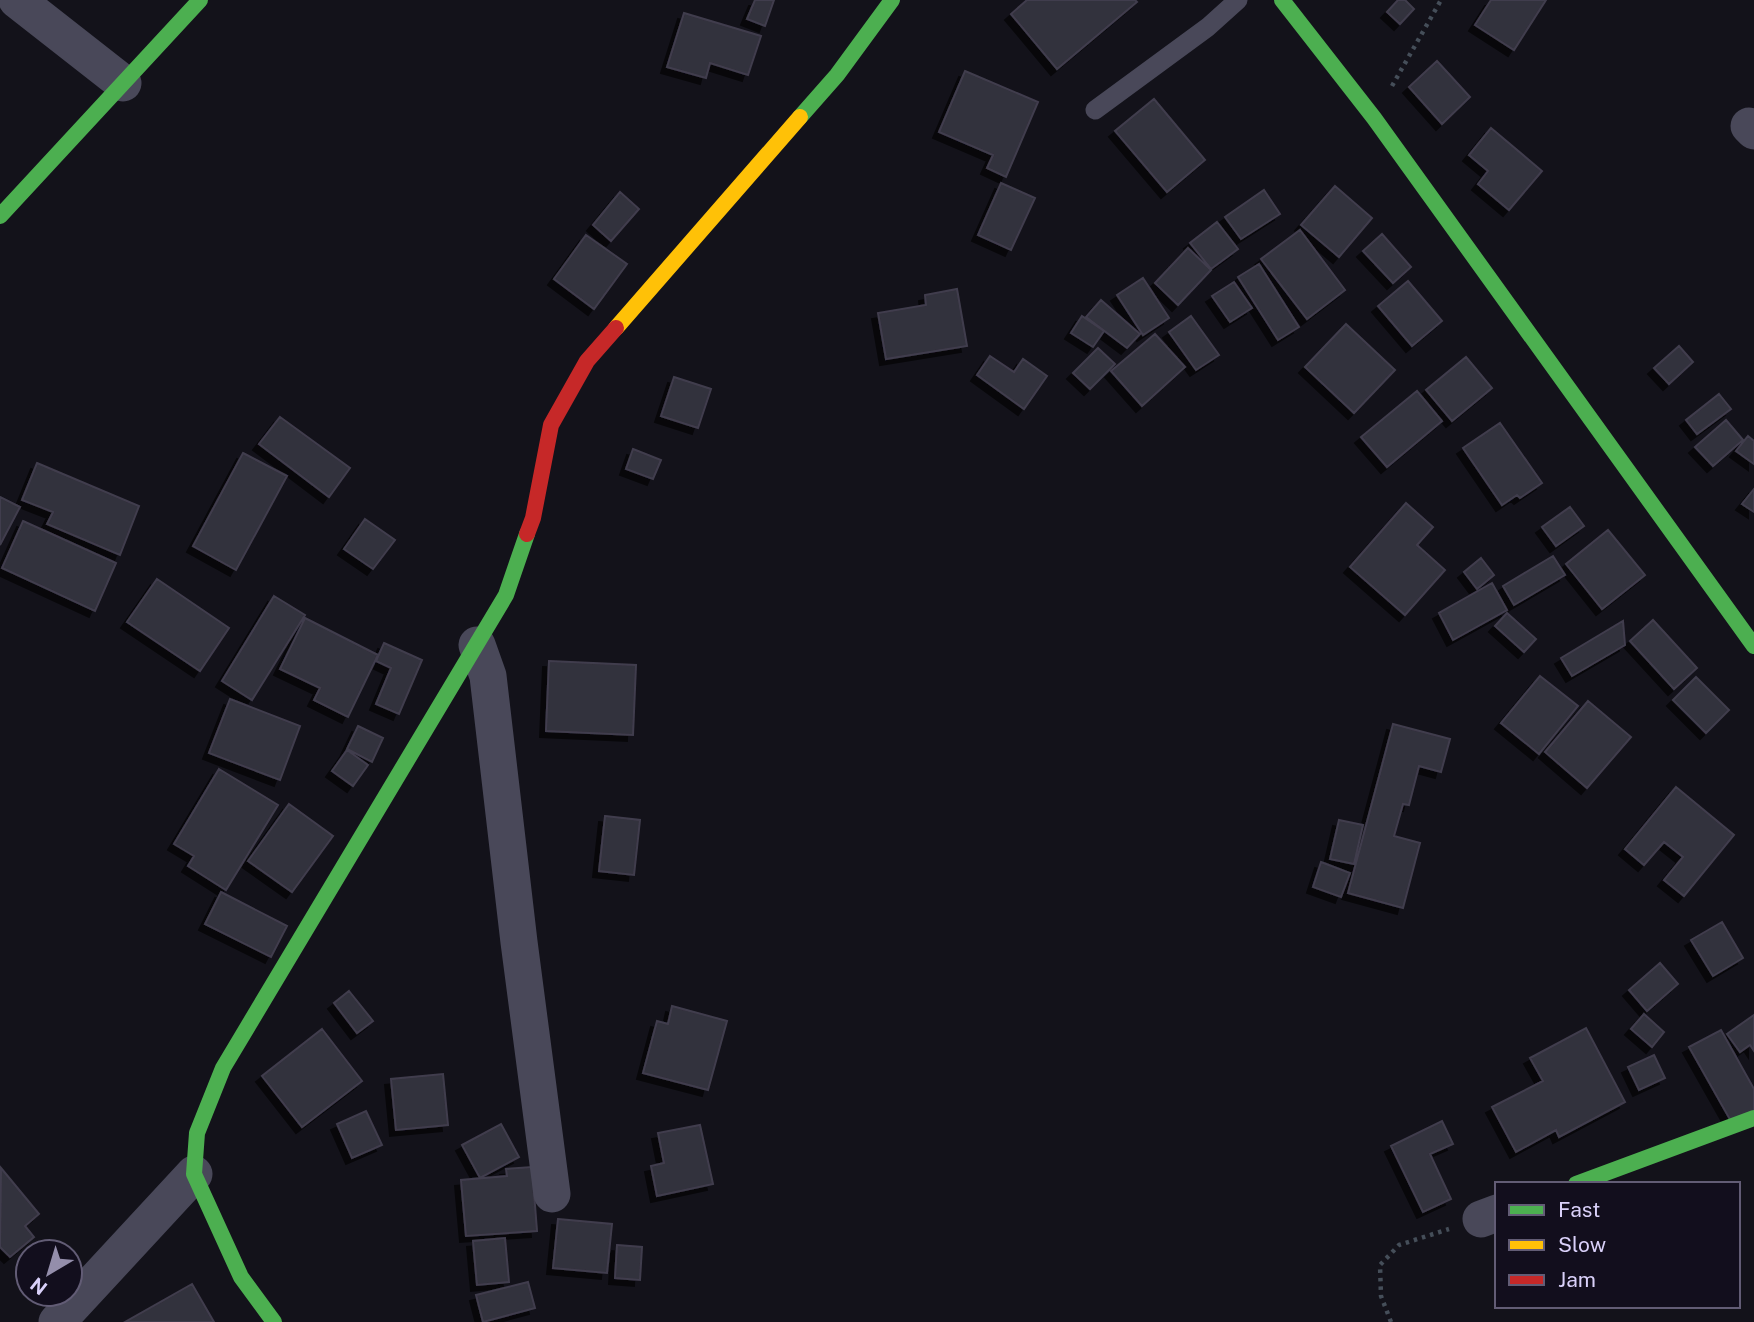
<svg xmlns="http://www.w3.org/2000/svg" width="1754" height="1322" viewBox="0 0 1754 1322" font-family="'Public Sans',sans-serif">
<defs>
<filter id="shadow"><feDropShadow dx="-6" dy="6" stdDeviation="0" flood-color="#0009"/></filter>
</defs>
<rect width="100%" height="100%" fill="#13121a"/>
<path fill="#32303c" stroke="#413d4d" stroke-width="2" filter="url(#shadow)" d="M755,0H774L765,26L747,19Z
M1027,0H1135L1137,2L1057,69L1011,14Z
M1398,0H1405L1414,9L1400,24L1387,12Z
M1491,0H1546L1514,50L1475,25Z
M684,13L761,36L748,75L710,63L706,78L667,67Z
M1437,61L1470,97L1442,124L1409,87Z
M965,71L1038,102L1006,177L987,168L993,155L939,132Z
M1154,99L1205,160L1167,192L1115,131Z
M1491,128L1542,171L1509,210L1478,184L1488,171L1469,155Z
M1001,183L1035,198L1011,250L978,235Z
M1335,186L1372,218L1339,257L1301,225Z
M1264,190L1280,214L1241,239L1225,217Z
M620,192L639,209L611,241L593,225Z
M1217,222L1238,249L1211,269L1190,243Z
M1300,230L1345,290L1307,319L1261,259Z
M1382,234L1411,267L1393,283L1363,251Z
M586,235L627,264L594,309L554,279Z
M1188,248L1211,270L1178,305L1155,283Z
M1259,264L1299,327L1278,340L1238,277Z
M1143,278L1169,318L1143,335L1117,295Z
M1408,281L1442,321L1412,346L1378,306Z
M1234,282L1252,308L1230,322L1212,296Z
M957,289L967,346L886,359L878,313L926,305L925,295Z
M1101,300L1140,334L1127,348L1086,317Z
M1082,316L1104,331L1093,347L1071,333Z
M1191,316L1219,355L1196,370L1169,332Z
M1346,324L1395,370L1354,413L1305,367Z
M1155,334L1185,367L1142,406L1111,371Z
M1679,346L1693,362L1669,384L1654,368Z
M1098,348L1115,364L1090,389L1073,373Z
M990,356L1014,372L1023,359L1047,376L1024,409L977,375Z
M1466,357L1492,388L1452,421L1426,390Z
M674,377L711,389L698,428L661,416Z
M1417,391L1442,421L1387,467L1361,437Z
M1719,394L1731,409L1697,434L1686,420Z
M280,417L350,468L329,497L259,444Z
M1726,420L1743,440L1713,466L1695,447Z
M1500,423L1542,483L1520,498L1517,495L1502,505L1463,448Z
M1748,436L1754,441V464L1736,451Z
M633,449L661,460L653,479L626,469Z
M243,453L287,476L236,570L193,546Z
M37,463L139,506L120,555L47,524L53,512L22,500Z
M1754,489V512L1742,504Z
M0,497L20,507L0,545Z
M1406,503L1433,527L1417,545L1445,570L1405,615L1350,567Z
M1570,507L1584,526L1556,546L1542,527Z
M365,519L395,540L373,569L344,549Z
M23,521L116,563L95,611L2,568Z
M1608,530L1645,575L1602,609L1566,564Z
M1553,556L1565,575L1514,605L1503,586Z
M1481,558L1494,575L1477,589L1464,572Z
M157,579L229,628L200,671L127,622Z
M1492,583L1507,610L1453,640L1439,613Z
M274,596L305,615L252,700L222,681Z
M1507,613L1536,639L1524,652L1495,626Z
M305,618L378,655L348,717L314,700L320,688L280,669Z
M1653,620L1697,668L1674,689L1630,641Z
M1623,621L1625,645L1572,676L1561,658Z
M384,643L422,660L399,714L376,704L391,668L376,661Z
M549,661L636,665L633,735L546,731Z
M1540,676L1578,706L1539,754L1501,723Z
M1696,677L1729,710L1706,733L1673,700Z
M230,699L300,726L280,780L209,753Z
M1588,701L1631,737L1587,788L1545,752Z
M1393,724L1450,739L1441,772L1419,766L1409,805L1403,804L1394,836L1420,843L1403,908L1348,893Z
M358,726L383,738L372,762L347,749Z
M347,750L368,765L353,786L332,771Z
M219,769L278,805L226,890L188,866L194,856L174,844Z
M1676,787L1734,835L1684,896L1664,880L1683,857L1664,842L1644,865L1625,849Z
M289,804L333,836L292,892L248,861Z
M605,816L640,820L634,875L599,871Z
M1339,820L1363,825L1354,864L1330,859Z
M1321,862L1350,873L1341,897L1313,887Z
M221,892L287,926L271,957L205,924Z
M1722,922L1743,958L1713,976L1691,940Z
M1660,963L1678,984L1647,1011L1629,990Z
M349,991L373,1021L357,1033L334,1003Z
M672,1006L727,1021L708,1090L643,1073L657,1021L668,1024Z
M1644,1014L1664,1032L1652,1047L1631,1029Z
M1754,1015V1051L1750,1045L1740,1052L1727,1034Z
M1586,1028L1625,1102L1559,1137L1556,1130L1516,1152L1492,1107L1543,1081L1530,1058Z
M322,1029L362,1081L302,1127L262,1076Z
M1721,1030L1754,1089V1111L1732,1123L1689,1047Z
M1654,1055L1665,1078L1639,1090L1628,1067Z
M443,1074L448,1125L396,1130L391,1079Z
M366,1111L382,1145L352,1158L337,1124Z
M1442,1121L1453,1144L1430,1154L1451,1199L1423,1212L1391,1146Z
M501,1124L519,1157L480,1178L462,1145Z
M700,1125L713,1184L657,1196L651,1166L664,1163L658,1133Z
M532,1167L537,1231L466,1236L461,1180L507,1176L506,1169Z
M1,1168L39,1214L25,1226L34,1237L10,1257L0,1247Z
M558,1219L612,1224L607,1273L553,1268Z
M505,1238L509,1282L477,1285L473,1241Z
M617,1245L642,1247L640,1280L615,1278Z
M528,1282L535,1308L483,1322L476,1295Z
M192,1284L214,1322H125Z"/>
<g fill="none" stroke-linecap="round" stroke-linejoin="round">
<path stroke="#454e59" stroke-width="4.5" stroke-dasharray="3.5 5" stroke-linecap="butt" d="M1392,86L1441,0
M1391,1322L1381,1296L1380,1265L1399,1245L1449,1229"/>
<path stroke="#494859" stroke-width="19" d="M1095,110L1208,27L1238,0"/>
<path stroke="#494859" stroke-width="37" d="M17,0L123,83
M1749,126L1754,131
M477,645L488,676L519,942L552,1194
M1481,1219L1497,1213
M57,1322L194,1174"/>
<path stroke="#4caf50" stroke-width="16" d="M1282,0L1374,118L1754,646
M800,117L837,75L892,0
M0,216L200,0
M1576,1184L1754,1118
M274,1322L241,1277L194,1174L197,1133L223,1068L506,595L527,534"/>
<path stroke="#ffc107" stroke-width="16" d="M616,328L800,117"/>
<path stroke="#c62828" stroke-width="16" d="M527,534L533,518L551,425L587,361L616,328"/>
</g>
<rect x="1495" y="1182" width="245" height="126" fill="#120e1d" stroke="#625c75" stroke-width="2"/>
<rect x="1509" y="1205" width="35" height="10" fill="#4caf50" stroke="#625c75" stroke-width="2"/>
<text x="1558" y="1217" font-size="21" fill="#d9d0f9">Fast</text>
<rect x="1509" y="1240" width="35" height="10" fill="#ffc107" stroke="#625c75" stroke-width="2"/>
<text x="1558" y="1252" font-size="21" fill="#d9d0f9">Slow</text>
<rect x="1509" y="1275" width="35" height="10" fill="#c62828" stroke="#625c75" stroke-width="2"/>
<text x="1558" y="1287" font-size="21" fill="#d9d0f9">Jam</text>
<g transform="translate(49 1273) rotate(218)"><circle r="33" fill="#120e1d" stroke="#625c75" stroke-width="2"/>
<path d="M0-5L12 26L0 18L-12 26Z" fill="#948eab"/>
<text y="-10" font-size="19" font-weight="bold" text-anchor="middle" fill="#d9d0f9">N</text>
</g>
</svg>
